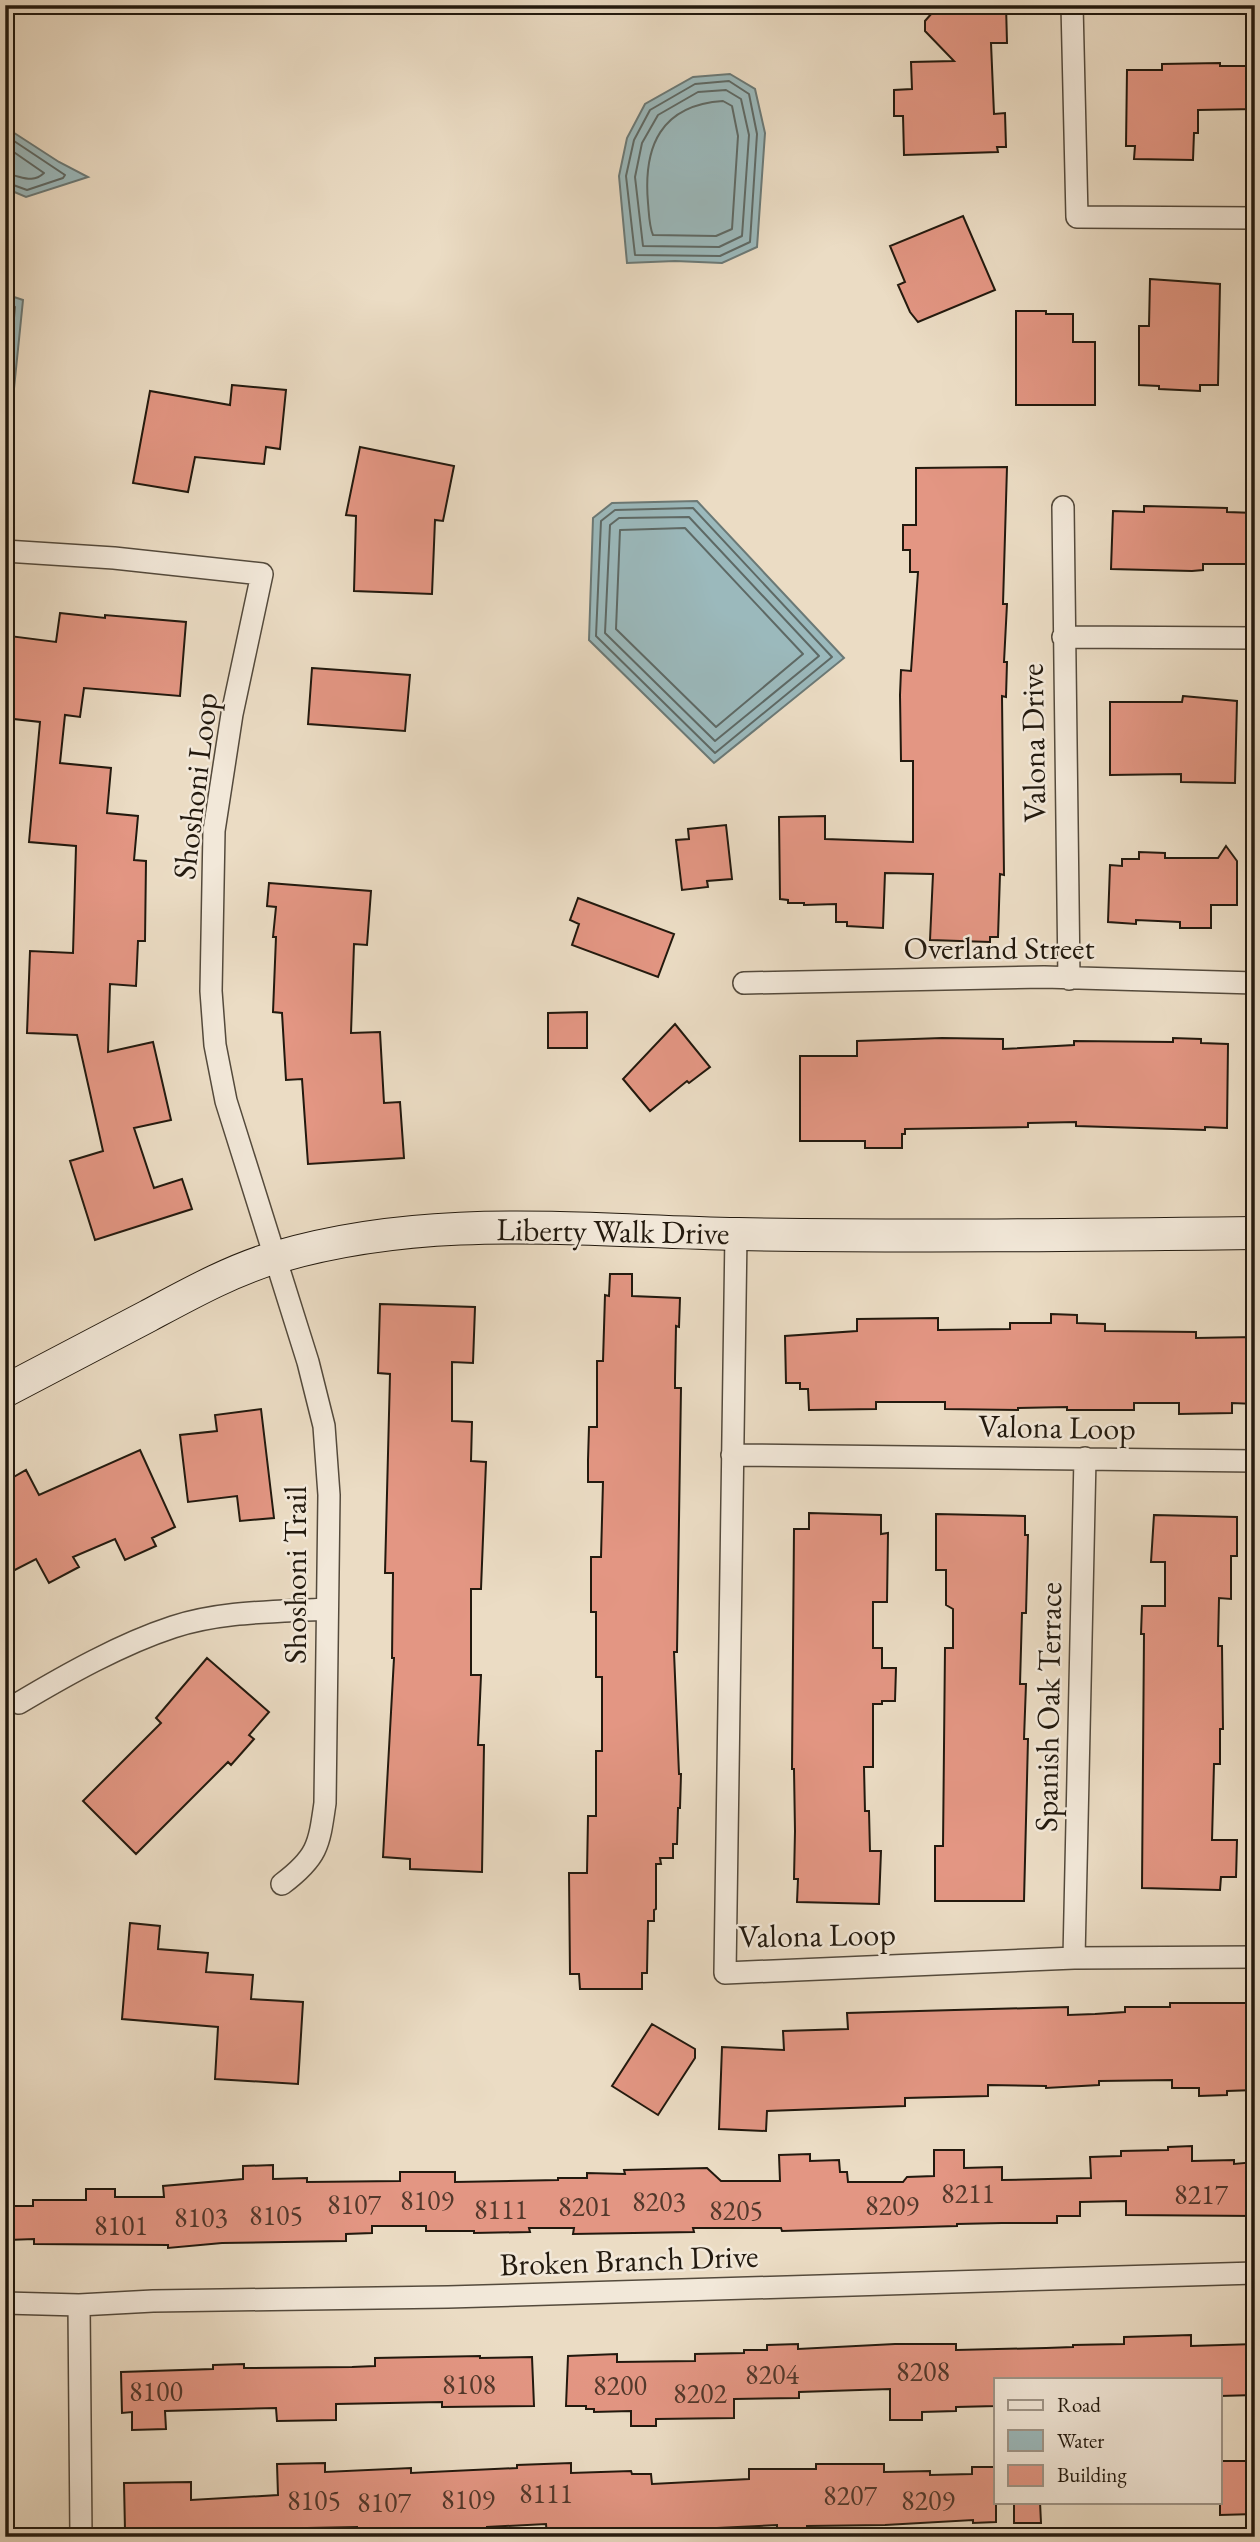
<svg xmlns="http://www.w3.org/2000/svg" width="1260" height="2542" viewBox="0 0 1260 2542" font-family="'EB Garamond',serif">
<rect width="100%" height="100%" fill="#ebdcc4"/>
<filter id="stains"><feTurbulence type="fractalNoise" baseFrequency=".00286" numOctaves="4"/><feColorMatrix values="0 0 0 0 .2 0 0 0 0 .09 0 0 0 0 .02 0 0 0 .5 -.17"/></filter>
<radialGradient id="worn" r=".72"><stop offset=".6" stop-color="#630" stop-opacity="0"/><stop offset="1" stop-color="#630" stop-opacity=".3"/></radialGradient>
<path fill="#9bb9bc" stroke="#6b7976" stroke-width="2" d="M730,74L755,89L765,133L757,247L722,263L675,261L627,263L619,176L627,138L645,104L693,77Z
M5,127L59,162L88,177L26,197L5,188Z
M5,294L23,300L5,477Z
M697,501L844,658L714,763L589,640L593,518L612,503Z"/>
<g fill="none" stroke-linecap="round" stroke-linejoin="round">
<path stroke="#5e6965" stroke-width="2" d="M729,81L749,94L757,134L750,242L720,256L635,255L626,176L634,140L650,110L695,84Z
M726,90L741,99L749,135L742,236L719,247L643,246L635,177L642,143L658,115L698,92Z
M723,101L732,106L738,136L732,229L716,236L653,235C649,226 649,213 648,203C643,146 661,105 723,101Z
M5,135L65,175L63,178L27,190L5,182
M5,146L44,173C31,185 21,175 5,174
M5,302L15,307L5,415
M693,508L832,657L715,753L596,636L601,521L615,510Z
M689,517L819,656L715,741L605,633L610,525L619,518Z
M685,528L803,654L716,727L616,629L620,530Z"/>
</g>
<path fill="#e39683" stroke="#22190e" stroke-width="2" d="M939,5H1006L1007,43H991L994,114L1005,113L1006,147H997L998,152L904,155L903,116H894V90L912,89L911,62L954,61L925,31V21Z
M1220,63V66H1255V109L1198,110V133H1194L1193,160L1134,159L1135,146H1126L1127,70H1162V64Z
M963,216L995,290L918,322L910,312L898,285L905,282L890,246Z
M1150,279L1220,284L1218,385H1200V391L1159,389V386L1139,385V326H1149Z
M1016,311H1046V314H1073V342H1095V405H1016Z
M232,385L286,390L280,449L266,447L264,464L195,457L188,492L133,483L150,391L230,405Z
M360,447L454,466L443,521L435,520L432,594L354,591L356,516L346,515Z
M1007,467L1003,604H1007L1004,662H1007L1006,697L1002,696L1004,875L1000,874L998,937H990V942L930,940L933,874L885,873L883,928L847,926V922H836V904L804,905V903H788V900L780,899L779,817L825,816V839L913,842V761H901L900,695L901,670L911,671L918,572H910V550H903V525H916V468Z
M1144,506L1227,508V512L1255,513V564H1203V570L1192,571L1111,569L1113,511L1144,512Z
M60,613L105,618V615L186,622L180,696L84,688L80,717L65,715L60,763L111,768L107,813L138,816L134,860L146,861L145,941H138L136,986L110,984L108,1052L153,1042L171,1120L134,1128L154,1188L182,1179L192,1209L95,1240L70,1161L103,1151L77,1035L27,1033L30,951L73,953L76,846L29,842L40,722L5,718V672L10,636L56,642Z
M312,668L410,675L405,731L308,724Z
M1183,696L1237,701L1235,783L1181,782V774L1110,775V702H1182Z
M726,825L732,879L707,881L708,887L682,890L676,840L689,839L688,829Z
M1226,846L1237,861V905H1211V928H1180V922L1136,920V924L1108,922L1110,865L1122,866V859H1139V852L1165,853V858H1218Z
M269,883L371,891L367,945L354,944L351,1033L380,1032L384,1103L400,1102L404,1158L308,1164L302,1079L286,1080L282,1013L273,1012L276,937H273L276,907L267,906Z
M578,898L674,934L658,977L572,945L579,924L570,920Z
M587,1012V1048H548V1013Z
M675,1024L710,1067L689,1083L687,1081L650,1111L623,1079Z
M942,1038L1003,1039V1049L1074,1045V1041L1173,1042V1038L1201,1039V1043L1228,1044L1227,1128L1205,1127V1130L1076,1126V1122L1028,1123V1127L905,1129V1134H902V1148H865V1141H800V1056H857V1041Z
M610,1274H632V1296L680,1298L679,1327L676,1326L675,1379V1388H681L677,1652H674L679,1774H681L680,1808H678L677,1844H673V1858H660L661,1864H656V1909L654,1910V1921H648L647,1973H642V1989H580L579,1974H570L569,1873H587L588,1816H596V1751H602V1677H596V1612H591V1557H601L603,1482H588V1460L589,1427H597V1361H603L605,1295L609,1296Z
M380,1304L475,1307L473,1363L452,1362V1421L472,1422L471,1461L486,1462L481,1589H471V1675H481L478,1745H484L482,1872L410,1869V1859L383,1857L394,1658H392L393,1573H385L390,1374L378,1373Z
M1051,1314L1077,1315V1323L1105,1324V1331L1196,1332V1338L1255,1337V1404L1232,1403V1413L1179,1414V1403H1134V1410H1067V1407L1018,1408V1410L945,1409V1402H876V1409L809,1410L808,1389H800V1383H786L785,1336L857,1331V1319L938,1318V1330L1010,1329V1323H1051Z
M261,1409L274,1518L240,1521L237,1496L188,1502L180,1435L217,1431L215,1415Z
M140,1450L175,1527L152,1538L156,1546L125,1560L115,1539L73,1557L79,1567L49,1583L36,1559L5,1575V1482L26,1470L39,1495Z
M809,1513L881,1515V1534L888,1533L887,1602H873V1648H882V1668H896L895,1701H882V1704H873V1767H864L865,1811H869L870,1851H881L879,1904L797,1902L798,1879H794L795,1831L794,1769H792L794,1529H809Z
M936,1514L1025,1516V1535H1028L1026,1613H1022L1020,1684H1026L1024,1739H1028L1024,1901H935V1846H943L945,1648H953V1609L946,1605V1570H936Z
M1154,1515L1237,1517V1556H1231V1599L1219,1598L1218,1646H1222L1223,1729H1220V1764H1214L1212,1840H1237L1236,1877H1221L1220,1890L1142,1888L1144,1634H1141L1142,1606H1165V1562H1151Z
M207,1658L269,1712L249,1735L254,1739L231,1765L228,1762L136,1854L83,1801L161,1723L156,1718Z
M130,1923L160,1926L158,1949L208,1953L206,1972L253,1975L251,1999L303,2002L298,2084L215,2079L218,2027L122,2019Z
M1170,2003H1255V2090L1227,2091V2095L1199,2096V2088H1172V2080L1099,2081V2085L1046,2088V2086L988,2085V2096L905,2098V2106L767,2111L766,2131L719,2129L722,2047L784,2050L783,2031L848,2029L847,2013L1068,2007V2015L1095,2014L1125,2012V2007H1170Z
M652,2024L695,2049V2058L658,2115L612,2086Z
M1192,2146V2161L1234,2160V2164L1255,2162V2216L1126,2215V2201L1080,2202V2216H1057V2223H1002L957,2224V2226L782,2231L781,2228H693L694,2232L573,2234L574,2228H529L530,2232L474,2233V2231H426V2226H372V2233L346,2234V2241L222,2243L168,2248V2245L34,2244V2239L8,2240V2206H33V2200H86V2189H115V2197H164L163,2186L243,2179V2166L273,2165V2179L307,2178V2182L400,2181V2172H455V2182L558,2180V2178H587V2173L625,2174L624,2170L707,2168L721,2181H780L779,2155L810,2154V2161L839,2160L840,2172H847L848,2182H903L907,2177L934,2176V2150H964V2168L1002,2167V2180L1091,2178L1090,2157L1121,2156V2151L1168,2150V2147Z
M1191,2335V2346L1255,2344V2395L1220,2396V2379H996V2406L956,2407V2411L922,2412V2420H890V2389L799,2392V2398L734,2399V2418L656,2419V2426H631V2411L594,2412V2409H586V2406H566L568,2356L617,2354V2362L695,2361V2354L744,2353V2350H767V2345L798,2344V2349L895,2344H956V2350L1046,2348L1073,2347V2345L1124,2344V2337Z
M480,2356V2358L532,2357L534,2406L442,2407V2402L336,2404V2420L277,2421L276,2408L165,2411L166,2429L132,2430V2412L122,2413L121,2372L213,2369V2365L244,2364V2368L352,2367L375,2366V2358Z
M1220,2461H1255V2514L1220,2515Z
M325,2463V2472L411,2468V2473L517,2468V2465L571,2463V2473L631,2471L632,2474H651L652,2484L749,2479V2469H816V2464H884V2472L930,2471V2475L972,2474V2467H996V2522L973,2523V2520L885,2525L807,2526V2532H777V2525L655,2531V2535L575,2533V2537H547L546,2524L487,2527V2532L467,2533V2537H439V2533L357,2535V2527L308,2528V2535L271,2537H165L140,2535V2530H125L124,2483L191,2482V2500L278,2495L277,2464Z
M1014,2502H1040L1041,2523H1014Z"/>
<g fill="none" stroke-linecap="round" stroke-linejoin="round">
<g stroke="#544a3c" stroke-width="24">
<path id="street" d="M1072,5L1077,217L1255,218
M1063,507L1069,979
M5,551L114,558L262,574L232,714L214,831L211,991L215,1045L226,1101L308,1362L324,1426L329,1495L325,1803C319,1845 318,1857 282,1884
M1063,637L1255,638
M744,983L1044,977L1255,983
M736,1234L725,1973L1074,1958L1255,1957
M732,1455L1255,1461
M19,1703C66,1675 121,1644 173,1627C222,1611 275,1612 326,1609
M1074,1958L1085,1458
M5,2303L79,2305L153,2301L448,2297L1255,2273
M79,2305L81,2537"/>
</g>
<g stroke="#22190e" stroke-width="34">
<path id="secondary" d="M5,1391C53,1366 100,1341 148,1316C189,1294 232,1270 277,1257C431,1212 581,1231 738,1234C911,1237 1083,1235 1255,1233"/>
</g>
<use href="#street" stroke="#f2e8d9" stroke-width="21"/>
<use href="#secondary" stroke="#f2e8d9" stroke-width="32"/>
</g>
<g text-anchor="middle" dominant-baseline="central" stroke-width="5" stroke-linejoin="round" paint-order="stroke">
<g font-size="28" fill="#52382b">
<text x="968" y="2193">8211</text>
<text x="1201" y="2194">8217</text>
<text x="427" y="2200">8109</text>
<text x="659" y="2201">8203</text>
<text x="354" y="2204">8107</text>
<text x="892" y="2205">8209</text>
<text x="585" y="2206">8201</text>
<text x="501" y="2209">8111</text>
<text x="736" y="2210">8205</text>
<text x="276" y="2215">8105</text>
<text x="201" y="2217">8103</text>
<text x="121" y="2225">8101</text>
<text x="923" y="2371">8208</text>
<text x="772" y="2374">8204</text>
<text x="469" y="2384">8108</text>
<text x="620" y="2385">8200</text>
<text x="156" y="2391">8100</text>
<text x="700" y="2393">8202</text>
<text x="546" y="2493">8111</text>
<text x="850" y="2495">8207</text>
<text x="468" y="2499">8109</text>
<text x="314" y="2500">8105</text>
<text x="928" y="2500">8209</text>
<text x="384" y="2502">8107</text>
</g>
<g font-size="32" fill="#22190e" stroke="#f2e8d9">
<text transform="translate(1033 743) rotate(-91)">Valona Drive</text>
<text transform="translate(195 786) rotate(-83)">Shoshoni Loop</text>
<text x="999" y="948">Overland Street</text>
<text transform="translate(613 1231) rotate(1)">Liberty Walk Drive</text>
<text transform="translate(1057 1427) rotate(1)">Valona Loop</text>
<text transform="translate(295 1575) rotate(-90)">Shoshoni Trail</text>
<text transform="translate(1048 1707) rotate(-89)">Spanish Oak Terrace</text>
<text transform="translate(817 1935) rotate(-1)">Valona Loop</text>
<text transform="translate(629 2260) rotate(-2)">Broken Branch Drive</text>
</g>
</g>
<rect width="1260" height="2542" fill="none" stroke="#ebdcc4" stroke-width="28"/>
<rect x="7" y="7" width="1246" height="2528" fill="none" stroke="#22190e" stroke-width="3.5"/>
<rect x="14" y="14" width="1232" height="2514" fill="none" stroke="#22190e" stroke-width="2"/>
<rect x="994" y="2378" width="228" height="126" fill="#f2e8d9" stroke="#9f9588" stroke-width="2"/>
<rect x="1008" y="2400" width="35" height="10" fill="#f2e8d9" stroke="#9f9588" stroke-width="2"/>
<text x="1057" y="2412" font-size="21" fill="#22190e">Road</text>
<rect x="1008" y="2430" width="35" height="21" fill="#9bb9bc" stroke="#9f9588" stroke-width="2"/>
<text x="1057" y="2448" font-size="21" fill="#22190e">Water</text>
<rect x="1008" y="2465" width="35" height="21" fill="#e39683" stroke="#9f9588" stroke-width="2"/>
<text x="1057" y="2482" font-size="21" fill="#22190e">Building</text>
<rect width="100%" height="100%" filter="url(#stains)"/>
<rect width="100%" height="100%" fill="url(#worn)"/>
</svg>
